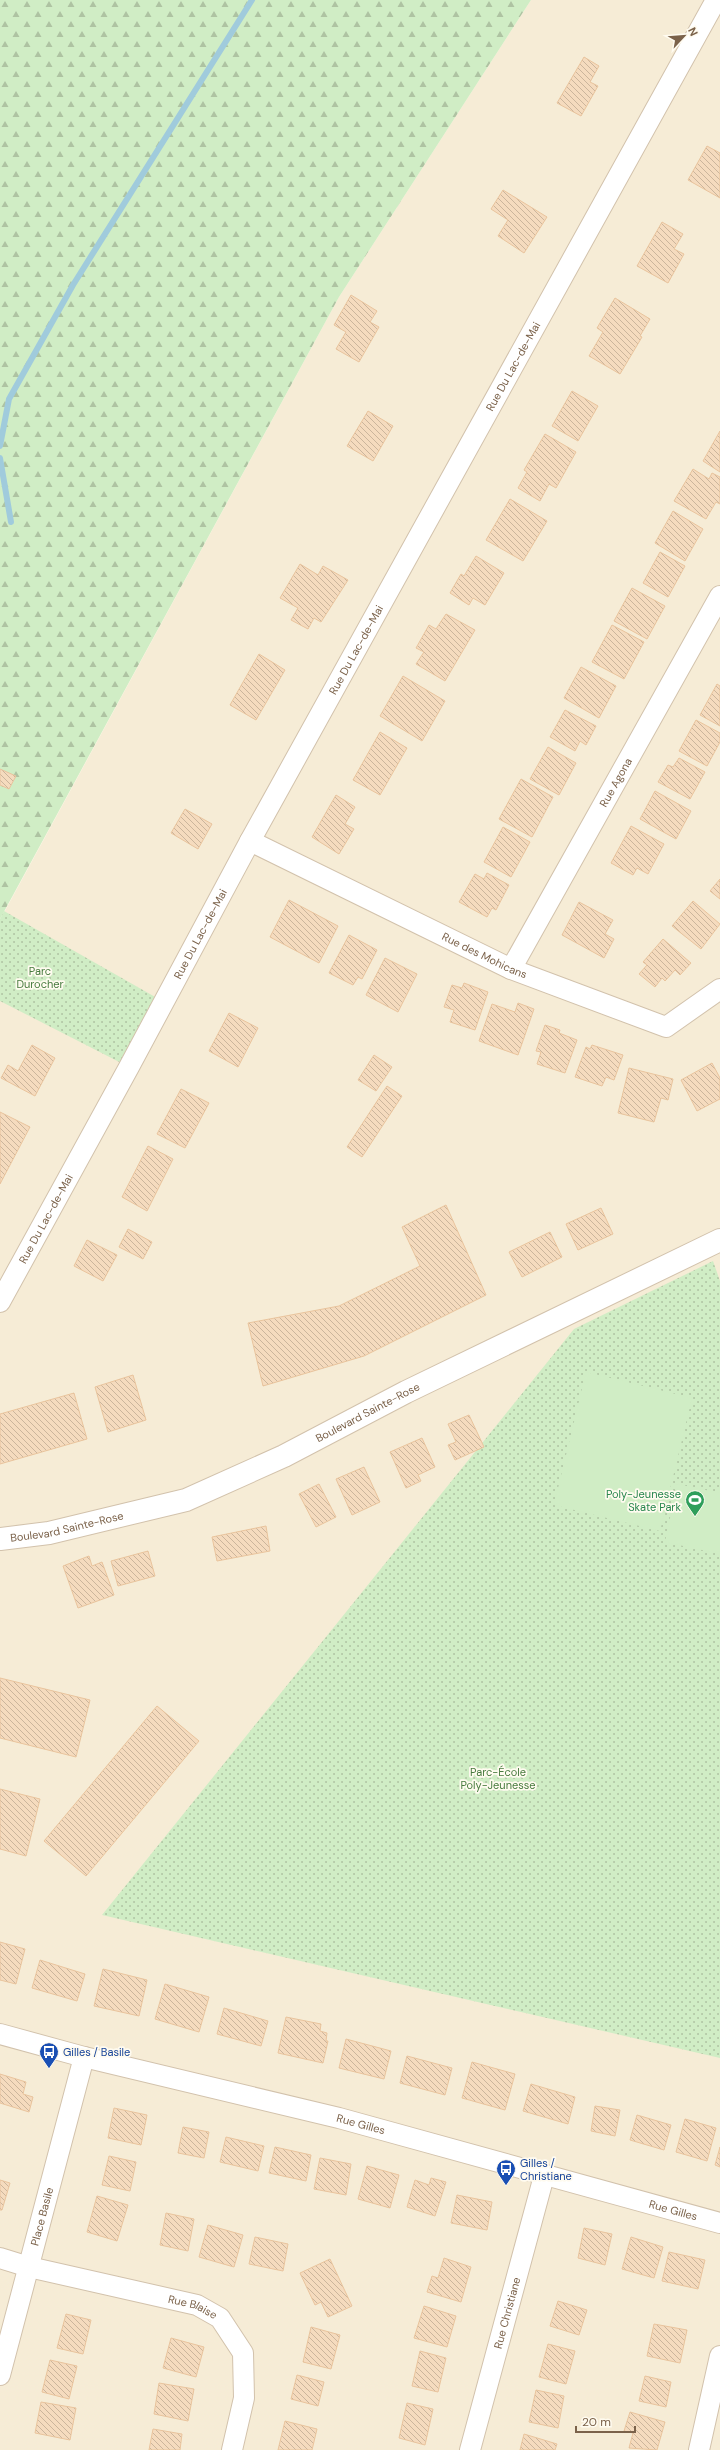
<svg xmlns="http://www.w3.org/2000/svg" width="720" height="2450" viewBox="0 0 720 2450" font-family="'DM Sans',sans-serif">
<defs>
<pattern id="grass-dots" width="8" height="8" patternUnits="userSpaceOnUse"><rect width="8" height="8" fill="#d0edc5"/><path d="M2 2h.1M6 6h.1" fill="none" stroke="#aec3a2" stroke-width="1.8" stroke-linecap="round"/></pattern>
<pattern id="forest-firs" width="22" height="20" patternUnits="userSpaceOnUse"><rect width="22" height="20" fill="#d0edc5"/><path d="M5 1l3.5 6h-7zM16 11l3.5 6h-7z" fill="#aec3a2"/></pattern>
<pattern id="building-back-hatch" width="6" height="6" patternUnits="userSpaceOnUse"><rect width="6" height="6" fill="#f5dbbe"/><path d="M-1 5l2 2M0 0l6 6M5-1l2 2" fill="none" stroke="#cbb59c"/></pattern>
</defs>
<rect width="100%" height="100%" fill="#fef8e9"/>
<path fill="#f6ecd6" d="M531,0H720V2450H0V920L339,297Z"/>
<path fill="url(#grass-dots)" d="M4,911L164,1002L129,1067L0,1001V919Z
M713,1261L720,1281V2058L102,1915L574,1329Z"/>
<path fill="url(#forest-firs)" d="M0,0H531L339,297L0,919Z"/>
<path fill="#d0edc5" d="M586,1372L692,1398L660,1531L554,1505Z
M677,1484L720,1493V1554L665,1542Z"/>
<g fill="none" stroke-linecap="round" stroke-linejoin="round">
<path stroke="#a0cbdc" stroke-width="6" d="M0,446L9,399L73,285L252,0
M0,458L11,522"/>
</g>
<path fill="url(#building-back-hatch)" stroke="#e9c49d" d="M584,57L599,66L590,82L598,86L581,116L557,103Z
M707,146L720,153V198L688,180Z
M503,190L547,217L524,253L498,236L508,220L491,209Z
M662,222L683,234L674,249L684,254L668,283L637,266Z
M351,295L377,311L370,322L379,327L359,362L336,349L346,332L334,325Z
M615,298L650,319L640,336L642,337L620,374L589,356L603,332L597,328Z
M572,391L598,406L578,441L552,426Z
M368,411L393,426L373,461L347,446Z
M720,431V472L703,461Z
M545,434L576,452L556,488L549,484L540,501L518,488L527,472L524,470Z
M693,469L709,479L712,473L720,477V504L716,502L706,519L674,501Z
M510,499L547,521L523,561L486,540Z
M673,511L703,529L685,561L655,543Z
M660,552L685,566L668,597L643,583Z
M476,556L504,573L485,605L473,598L469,605L450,593L461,574L464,576Z
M300,564L318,575L323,566L348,580L321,622L314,618L308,629L291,620L298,608L280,598Z
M632,588L665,606L647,639L614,621Z
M446,614L475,630L445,681L416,664L424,652L416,648L429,625L436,629Z
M612,625L644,642L624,679L592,662Z
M259,654L285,670L256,720L230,705Z
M581,667L616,686L599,718L564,698Z
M403,676L445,701L422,741L380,716Z
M717,684L720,686V726L700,715Z
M565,710L596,726L586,745L580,741L575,751L550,737Z
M696,720L720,733V742L707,766L679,751Z
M380,732L407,748L380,795L353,780Z
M548,747L576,763L559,795L530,779Z
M679,758L705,772L690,799L658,782L668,765L673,767Z
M0,769L16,776L9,789L0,785Z
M521,779L553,797L532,837L499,819Z
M655,791L691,811L676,839L640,819Z
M336,795L355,807L345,824L354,829L339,854L312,837Z
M185,809L212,824L198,849L171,833Z
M631,826L664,844L648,874L637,868L633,875L611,863Z
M503,827L530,842L511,877L484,862Z
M487,873L509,885L496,910L492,908L487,917L459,902L475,874L484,879Z
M720,879V899L710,891Z
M289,900L338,926L319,963L270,937Z
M693,901L720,924L701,949L672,926Z
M579,902L613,920L605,934L614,939L604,958L562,935Z
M349,935L377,950L362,979L358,977L353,985L329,973Z
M663,939L691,963L680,975L675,970L665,981L662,978L655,987L639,974L647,965L643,962Z
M385,958L417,974L398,1012L366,995Z
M464,983L488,992L475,1030L450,1022L454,1010L444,1007L452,985L462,988Z
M518,1003L534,1009L518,1055L479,1041L492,1004L515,1012Z
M229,1013L258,1028L238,1067L209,1051Z
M545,1025L560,1030L559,1033L577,1040L565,1073L537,1064L541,1052L536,1051Z
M32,1045L55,1058L35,1096L1,1078L8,1065L18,1071Z
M592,1045L623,1055L614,1080L606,1077L602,1086L575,1077L586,1047L590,1049Z
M374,1055L392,1067L376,1091L358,1080Z
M712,1063L720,1078V1099L697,1111L681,1080Z
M629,1068L673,1079L668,1100L661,1098L654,1122L618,1113Z
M387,1086L402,1096L362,1157L347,1147Z
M181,1089L209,1103L185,1148L157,1134Z
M0,1112L30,1127L0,1184Z
M148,1146L173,1159L147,1211L122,1197Z
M446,1205L486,1295L364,1356L263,1386L248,1323L339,1306L420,1266L402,1227Z
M601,1208L613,1234L578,1250L566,1224Z
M128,1229L152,1242L143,1259L119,1247Z
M550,1232L562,1257L522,1277L509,1252Z
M87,1240L117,1255L103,1281L74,1266Z
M133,1375L146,1420L108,1432L95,1387Z
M74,1393L87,1439L0,1464V1414Z
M469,1415L484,1447L455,1460L448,1445L456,1442L448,1424Z
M422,1438L435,1467L418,1475L421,1481L406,1488L390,1452Z
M364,1467L380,1502L352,1515L336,1479Z
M319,1484L336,1517L316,1527L299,1494Z
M266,1526L270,1551L217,1561L212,1537Z
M148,1551L155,1576L118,1586L111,1561Z
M89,1556L92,1566L102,1562L114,1595L78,1608L63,1566Z
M0,1678L90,1700L76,1757L0,1738Z
M157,1706L199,1741L86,1876L44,1841Z
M0,1789L40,1799L26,1856L0,1849Z
M0,1942L25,1949L16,1984L0,1980Z
M40,1960L85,1974L77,2001L32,1988Z
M103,1969L147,1980L139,2016L94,2006Z
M165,1984L209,1997L199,2032L155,2019Z
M224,2008L268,2021L261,2046L217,2034Z
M286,2017L321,2024L320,2031L327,2033L326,2041H328L323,2063L278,2053Z
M346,2039L391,2051L384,2079L339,2068Z
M407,2056L452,2068L445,2095L400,2083Z
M472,2062L515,2074L505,2110L462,2098Z
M0,2074L26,2082L23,2094L33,2097L29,2112L0,2103Z
M531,2084L575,2097L568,2124L523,2111Z
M595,2106L620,2110L615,2136L591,2131Z
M114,2108L147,2115L141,2145L108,2138Z
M637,2115L671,2125L664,2150L630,2140Z
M685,2119L716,2128L707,2161L676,2152Z
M183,2127L209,2132L204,2158L178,2153Z
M226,2137L264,2146L258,2171L220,2162Z
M275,2147L311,2155L306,2181L269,2173Z
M720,2147V2167L715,2165Z
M109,2156L136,2162L130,2191L102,2185Z
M320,2158L351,2164L346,2195L314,2189Z
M367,2166L399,2175L390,2208L358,2199Z
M431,2178L446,2182L435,2216L407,2207L415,2180L429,2185Z
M0,2180L10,2183L2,2210H0Z
M457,2195L492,2202L487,2230L451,2223Z
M97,2196L128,2205L117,2241L87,2232Z
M166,2213L194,2219L188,2251L160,2245Z
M208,2225L243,2235L234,2267L199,2257Z
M584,2228L612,2234L605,2265L578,2258Z
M255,2237L288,2244L283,2271L249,2264Z
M631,2237L663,2247L654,2278L622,2269Z
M669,2252L705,2260L698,2289L662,2281Z
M444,2258L471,2267L461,2302L427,2292L432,2276L438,2278Z
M330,2259L352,2306L328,2317L321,2302L315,2305L300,2273Z
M558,2301L587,2310L579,2335L550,2326Z
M424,2306L456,2316L447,2347L414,2338Z
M66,2314L91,2320L83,2354L57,2348Z
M654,2324L687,2330L680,2363L647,2356Z
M311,2327L340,2335L331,2369L303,2362Z
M171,2338L204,2347L196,2377L163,2368Z
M548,2344L575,2351L566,2384L539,2377Z
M420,2351L446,2358L438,2392L412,2386Z
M50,2360L77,2366L69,2399L42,2392Z
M297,2375L324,2382L318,2406L291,2399Z
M645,2376L671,2382L666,2407L639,2401Z
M159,2383L194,2389L188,2421L154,2414Z
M536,2390L564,2396L558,2428L529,2422Z
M41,2402L76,2408L70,2440L35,2433Z
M407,2403L433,2409L425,2445L399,2438Z
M630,2412L665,2422L657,2450L629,2448L633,2433L624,2431Z
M285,2421L317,2429L312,2450H278Z
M153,2429L182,2434L180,2450H149Z
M524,2434L557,2444L555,2450H520Z"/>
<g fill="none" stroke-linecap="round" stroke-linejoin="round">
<g stroke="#d2c2ac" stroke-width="22">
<g id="minor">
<path id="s1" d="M250,841L511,969L666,1027L720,989"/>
<path id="s2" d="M511,969L720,596"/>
<path id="s3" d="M0,1302L129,1067L250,841L716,0"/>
<path id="s4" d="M0,2034L84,2057L339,2118L720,2223"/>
<path id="s5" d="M0,2258L29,2267L197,2305L220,2318L243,2353L244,2398L232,2450"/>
<path id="s6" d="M0,2375L84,2057"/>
<path id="s7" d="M470,2450L544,2176"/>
<path d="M699,2450L720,2356"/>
</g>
</g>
<g stroke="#d2c2ac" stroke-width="24">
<g id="tertiary">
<path id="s8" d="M0,1539L49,1533L186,1500L284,1456L406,1392L720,1240"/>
</g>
</g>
<use href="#minor" stroke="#fff" stroke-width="20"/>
<use href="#tertiary" stroke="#fff" stroke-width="22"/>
</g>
<defs>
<g id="stadium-pin" transform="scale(1)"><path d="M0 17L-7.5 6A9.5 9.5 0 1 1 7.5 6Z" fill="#2e9e5b" stroke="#fffbf0"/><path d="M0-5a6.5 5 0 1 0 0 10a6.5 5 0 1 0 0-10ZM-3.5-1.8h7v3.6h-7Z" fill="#fff"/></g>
<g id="bus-pin" transform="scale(1)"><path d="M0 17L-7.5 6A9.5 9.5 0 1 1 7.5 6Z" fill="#1a4fb4" stroke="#fffbf0"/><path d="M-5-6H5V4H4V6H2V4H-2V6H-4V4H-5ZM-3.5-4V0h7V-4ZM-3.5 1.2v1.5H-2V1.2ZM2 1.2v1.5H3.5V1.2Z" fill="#fff"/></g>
</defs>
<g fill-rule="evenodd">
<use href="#stadium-pin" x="695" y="1500"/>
<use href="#bus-pin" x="49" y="2052"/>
<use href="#bus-pin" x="506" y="2169"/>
</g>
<g text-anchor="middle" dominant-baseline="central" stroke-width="3.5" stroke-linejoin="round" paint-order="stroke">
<g font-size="11" fill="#7b624a" stroke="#fffbf0">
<text stroke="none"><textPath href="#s3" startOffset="1067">Rue Du Lac-de-Mai</textPath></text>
<text stroke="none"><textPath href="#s3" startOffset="743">Rue Du Lac-de-Mai</textPath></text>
<text stroke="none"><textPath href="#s2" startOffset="214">Rue Agona</textPath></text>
<text stroke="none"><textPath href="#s3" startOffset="419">Rue Du Lac-de-Mai</textPath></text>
<text stroke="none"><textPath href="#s1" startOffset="261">Rue des Mohicans</textPath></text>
<text stroke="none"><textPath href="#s3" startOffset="95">Rue Du Lac-de-Mai</textPath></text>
<text stroke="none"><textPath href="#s8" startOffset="392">Boulevard Sainte-Rose</textPath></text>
<text stroke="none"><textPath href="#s8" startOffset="68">Boulevard Sainte-Rose</textPath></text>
<text stroke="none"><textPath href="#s4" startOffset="372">Rue Gilles</textPath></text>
<text stroke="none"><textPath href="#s4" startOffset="696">Rue Gilles</textPath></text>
<text stroke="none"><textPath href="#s6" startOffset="164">Place Basile</textPath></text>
<text stroke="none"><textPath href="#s5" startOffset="199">Rue Blaise</textPath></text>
<text stroke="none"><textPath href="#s7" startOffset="142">Rue Christiane</textPath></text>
</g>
<g font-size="11" fill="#477b3e" stroke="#fffbf0">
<text x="40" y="971">Parc<tspan x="40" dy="13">Durocher</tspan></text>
<text x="498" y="1772">Parc-École<tspan x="498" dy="13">Poly-Jeunesse</tspan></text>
</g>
<g font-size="11" fill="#27864d" stroke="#fffbf0" text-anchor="end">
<text x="681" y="1494">Poly-Jeunesse<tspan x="681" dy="13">Skate Park</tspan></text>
</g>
<g font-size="11" fill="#164399" stroke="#fffbf0" text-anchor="start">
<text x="63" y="2052">Gilles / Basile</text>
<text x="520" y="2163">Gilles /<tspan x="520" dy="13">Christiane</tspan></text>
</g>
</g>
<g transform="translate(684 36) rotate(64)" stroke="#fffbf0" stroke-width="3" paint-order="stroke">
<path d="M0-3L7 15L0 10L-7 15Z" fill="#7b624a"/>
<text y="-6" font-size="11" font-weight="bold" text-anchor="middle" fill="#7b624a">N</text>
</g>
<path d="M576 2426v6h59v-6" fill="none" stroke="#7b624a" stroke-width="2"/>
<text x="582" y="2426" font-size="12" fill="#7b624a" stroke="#fffbf0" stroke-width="3" paint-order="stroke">20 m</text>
</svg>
